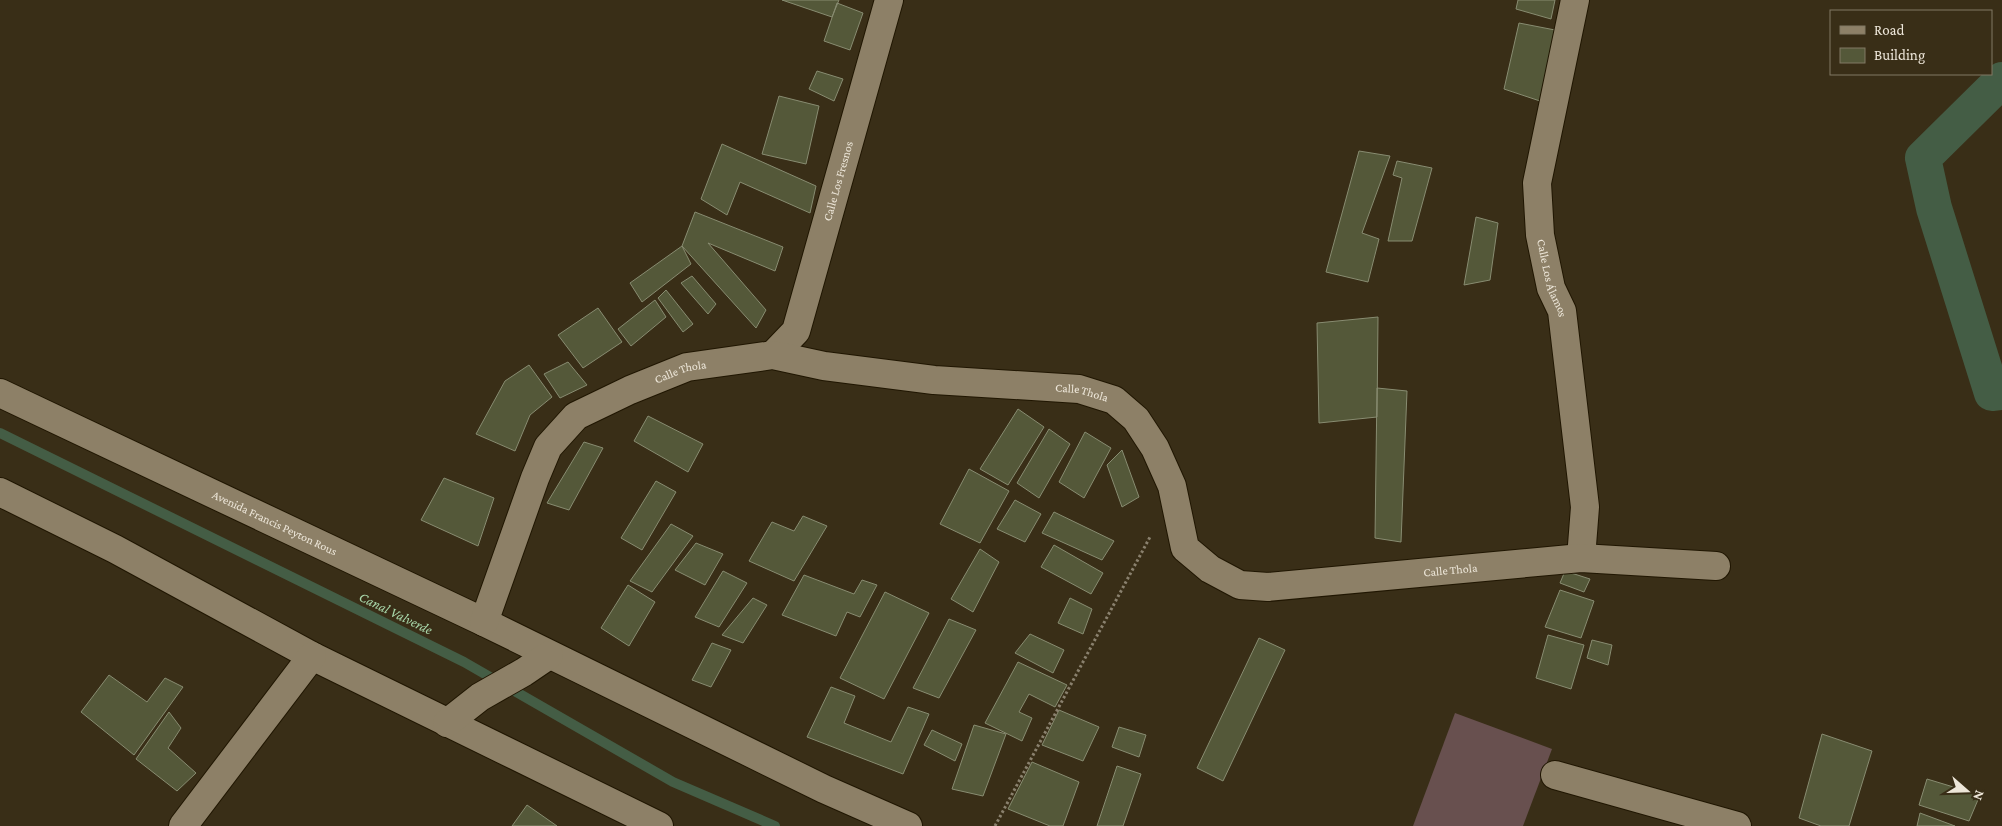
<svg xmlns="http://www.w3.org/2000/svg" width="2002" height="826" viewBox="0 0 2002 826" font-family="'Crimson Pro',serif">
<rect width="100%" height="100%" fill="#392e17"/>
<path fill="#68504f" d="M1455,713L1552,749L1523,826H1413Z"/>
<g fill="none" stroke-linecap="round" stroke-linejoin="round">
<path stroke="#445d45" stroke-width="10" d="M0,433L464,662L673,782L775,826"/>
<path stroke="#445d45" stroke-width="36" d="M2002,80L1923,158L1934,208L1992,393L2002,392"/>
</g>
<path fill="#545839" stroke="#888c71" d="M782,0H839L832,17Z
M1518,0H1555L1551,19L1516,9Z
M837,3L863,13L850,50L824,41Z
M1519,23L1555,30L1540,101L1504,89Z
M817,71L843,79L834,101L809,89Z
M779,96L819,106L806,164L762,154Z
M722,144L816,186L810,213L740,182L727,215L701,199Z
M1359,151L1390,156L1362,233L1379,239L1368,282L1326,272Z
M1397,161L1432,168L1412,241H1388L1402,178L1393,175Z
M695,212L783,247L775,271L708,243L766,310L756,328L682,246Z
M1476,217L1498,223L1490,280L1464,285Z
M682,246L691,264L642,302L630,283Z
M692,276L716,304L708,314L681,283Z
M666,290L693,324L683,332L658,298Z
M655,300L666,317L631,346L618,329Z
M598,308L622,342L583,368L558,335Z
M1378,317L1377,417L1319,423L1317,323Z
M568,362L587,385L560,398L544,374Z
M529,365L552,397L530,415L515,451L476,434L505,381Z
M1377,388L1407,391L1401,542L1375,538Z
M1018,409L1044,427L1008,485L980,469Z
M648,416L703,444L688,472L634,441Z
M1049,429L1070,444L1039,498L1017,483Z
M1085,432L1111,448L1084,498L1059,482Z
M584,442L603,448L569,510L547,503Z
M1122,450L1139,497L1122,507L1107,465Z
M969,469L1009,491L980,543L940,524Z
M444,478L494,498L478,546L421,520Z
M656,481L676,492L642,550L621,538Z
M1015,500L1041,514L1025,542L997,529Z
M1054,512L1114,541L1102,560L1042,533Z
M803,516L827,526L794,581L749,561L772,522L794,531Z
M671,524L693,536L652,592L630,581Z
M696,543L723,554L705,585L675,570Z
M1054,545L1103,573L1091,594L1041,567Z
M980,549L999,562L973,612L951,599Z
M723,571L747,583L719,627L695,617Z
M1565,571L1590,579L1584,592L1560,583Z
M804,575L854,594L862,580L877,585L860,617L847,612L836,636L782,615Z
M628,585L655,602L629,646L601,628Z
M1560,590L1594,601L1581,638L1545,627Z
M885,592L929,613L884,699L840,678Z
M753,598L767,605L743,643L722,635Z
M1070,598L1092,609L1083,634L1058,623Z
M949,619L976,630L939,698L913,688Z
M1030,634L1064,650L1053,673L1015,653Z
M1548,635L1584,645L1571,689L1536,678Z
M1259,638L1285,650L1223,781L1197,768Z
M1592,640L1612,645L1608,665L1587,658Z
M712,643L731,650L711,687L692,680Z
M1018,662L1067,685L1055,707L1029,694L1019,712L1032,718L1022,741L985,723Z
M109,675L147,702L165,678L183,687L134,755L81,712Z
M831,687L855,696L844,723L891,742L908,707L929,714L903,774L807,737Z
M1059,710L1099,727L1083,761L1042,745Z
M169,712L181,728L168,748L196,773L177,791L136,759Z
M974,725L1006,734L983,796L952,789Z
M1119,727L1146,735L1139,757L1112,747Z
M932,730L962,744L955,761L924,745Z
M1822,734L1872,751L1849,826H1821L1799,818Z
M1032,762L1079,782L1063,826H1050L1008,809Z
M1117,766L1141,774L1123,826H1097Z
M1927,779L1980,795L1969,821L1919,805Z
M527,805L557,826H512Z
M1920,813L1955,826H1917Z"/>
<g fill="none" stroke-linecap="round" stroke-linejoin="round">
<g stroke="#201602" stroke-width="30">
<g id="minor">
<path id="s1" d="M1575,0L1537,183L1540,235L1551,288L1562,311L1585,507L1581,558"/>
<path id="s2" d="M773,355L796,331L889,0"/>
<path id="s3" d="M0,393L484,622L824,789L908,826"/>
<path d="M0,492L115,549L312,656L659,826"/>
<path id="s4" d="M484,622L535,478L548,447L576,416L630,390L687,367L773,355L824,366L934,380L1079,389L1114,400L1136,419L1155,448L1172,486L1185,548L1210,569L1240,585L1268,587L1581,558L1716,566"/>
<path d="M447,723L480,697L524,672L549,655"/>
<path d="M1555,775L1737,826"/>
<path d="M183,826L312,656"/>
</g>
</g>
<path stroke="#8a816e" stroke-width="3" stroke-dasharray="2.5 2.5" stroke-linecap="butt" d="M995,826L1150,537"/>
<use href="#minor" stroke="#8d8067" stroke-width="28"/>
</g>
<g text-anchor="middle" dominant-baseline="central" stroke-width="4" stroke-linejoin="round" paint-order="stroke">
<g font-size="12" fill="#ede6d9" stroke="#392e17">
<text stroke="none"><textPath href="#s2" startOffset="189">Calle Los Fresnos</textPath></text>
<text stroke="none"><textPath href="#s1" startOffset="284">Calle Los Álamos</textPath></text>
<text stroke="none"><textPath href="#s4" startOffset="342">Calle Thola</textPath></text>
<text stroke="none"><textPath href="#s4" startOffset="748">Calle Thola</textPath></text>
<text stroke="none"><textPath href="#s3" startOffset="304">Avenida Francis Peyton Rous</textPath></text>
<text stroke="none"><textPath href="#s4" startOffset="1228">Calle Thola</textPath></text>
</g>
<g font-size="14" font-style="italic" fill="#a9d8ab" stroke="#392e17">
<text transform="translate(396 613) rotate(26)">Canal Valverde</text>
</g>
</g>
<rect x="1830" y="10" width="162" height="65" fill="#392e17" stroke="#817865"/>
<rect x="1840" y="26" width="25" height="8" fill="#8d8067" stroke="#817865"/>
<text x="1874" y="35" font-size="15" fill="#ede6d9">Road</text>
<rect x="1840" y="48" width="25" height="15" fill="#545839" stroke="#817865"/>
<text x="1874" y="60" font-size="15" fill="#ede6d9">Building</text>
<g transform="translate(1967 791) rotate(110)" stroke="#392e17" stroke-width="4" paint-order="stroke">
<path d="M0-4L9 19L0 12L-9 19Z" fill="#ede6d9"/>
<text y="-8" font-size="14" font-weight="bold" text-anchor="middle" fill="#ede6d9">N</text>
</g>
</svg>
